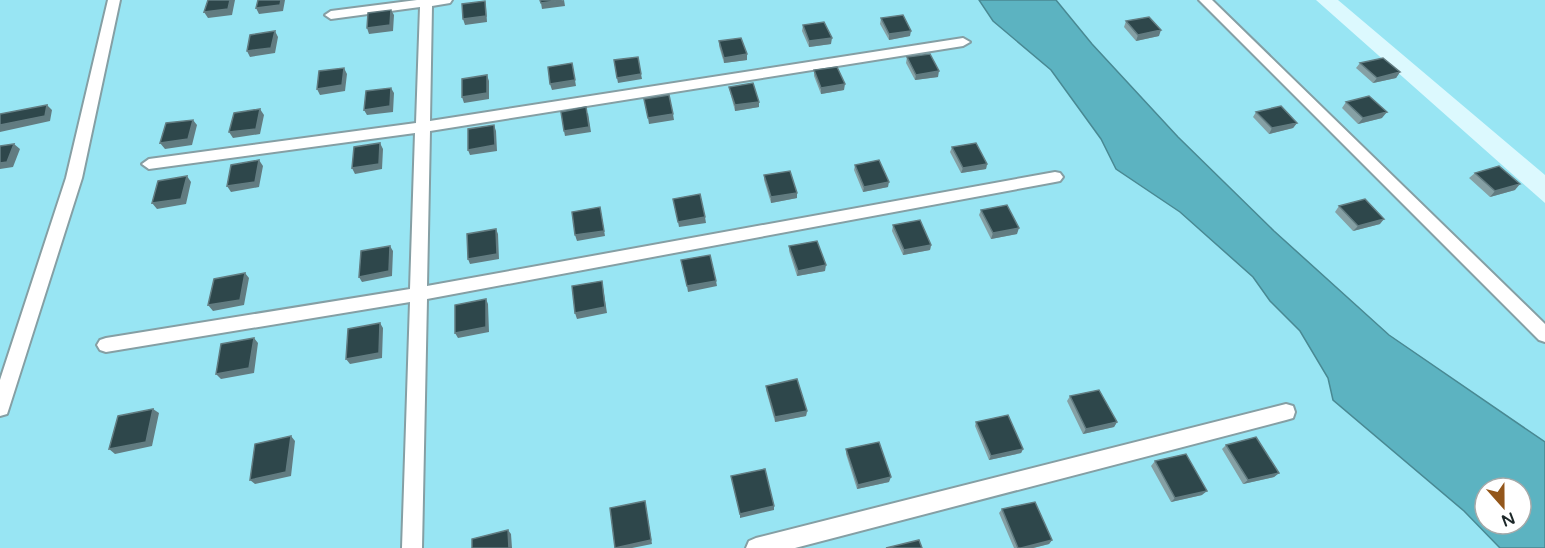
<svg xmlns="http://www.w3.org/2000/svg" width="1545" height="548" viewBox="0 0 1545 548" font-family="'Varela Round',sans-serif">
<rect width="100%" height="100%" fill="#dcf9fe"/>
<path fill="#98e5f3" fill-rule="evenodd" d="M0,0H1316L1545,203V548H0ZM1485,488H1521V524H1485Z
M1338,0H1545V175Z"/>
<path fill="#5cb3c1" stroke="#498993" stroke-width="1.5" fill-rule="evenodd" d="M979,0H1056L1092,44L1178,137L1274,231L1389,335L1545,442V548H1500L1464,511L1333,400L1328,378L1300,331L1270,301L1253,277L1180,212L1116,169L1101,139L1051,70L993,21ZM1485,488H1521V524H1485Z"/>
<g fill="none" stroke-linecap="round" stroke-linejoin="round">
<g stroke="#859fa4" stroke-width="4">
<path id="lane" d="M108,0H120L82,178L9,408L7,414L0,416V380L66,178Z
M417,0H452L450,3L432,6L430,121L963,38L970,42L963,46L430,131L427,286L1055,172L1060,173L1063,177L1060,181L1055,182L427,299L422,548H402L410,302L106,352L100,350L97,345L100,340L106,338L410,289L415,133L149,169L142,164L149,159L416,123L420,7L331,19L325,15L331,11Z
M1199,0H1212L1545,324V342L1539,340Z
M1286,404L1293,406L1295,412L1293,418L1286,420L795,548H746L749,541L756,538Z"/>
</g>
<use href="#lane" fill="#fff" fill-rule="evenodd"/>
</g>
<path fill="#85a0a4" d="M881,18L910,36L889,40L880,24Z
M1126,21L1159,36L1136,41L1124,27Z
M803,25L831,44L809,47L802,31Z
M719,41L747,60L724,63L719,46Z
M907,57L938,77L915,80L906,63Z
M1360,63L1400,72L1396,78L1373,83L1356,68Z
M814,70L844,90L821,94L814,76Z
M729,87L759,107L735,111L730,92Z
M1346,102L1382,118L1358,124L1342,108Z
M1256,112L1297,123L1293,128L1269,134L1253,117Z
M952,147L987,164L986,169L961,173L950,152Z
M855,165L888,187L863,192L854,170Z
M1475,173L1515,190L1490,197L1469,178Z
M764,175L797,193V198L771,203L764,180Z
M1339,206L1380,224L1353,231L1335,212Z
M981,210L1017,234L991,239L979,215Z
M893,225L931,245L930,250L903,255L892,231Z
M789,246L825,271L797,276L789,251Z
M766,386L807,411L806,416L775,422L766,390Z
M1070,396L1117,422L1114,427L1083,434L1067,401Z
M976,422L1023,449L1021,453L989,460L975,426Z
M1226,445L1279,473L1274,477L1243,484L1222,449Z
M846,449L889,482L857,489L846,454Z
M1155,461L1202,495L1171,502L1151,466Z
M1002,509L1052,540L1049,544L1033,548H1014L999,513Z"/>
<path fill="#627c81" d="M230,0H235L232,15L208,18L204,12Z
M281,0H285L283,11L259,14L256,8Z
M564,0L565,6L542,9L541,3Z
M485,1L486,7L487,22L465,25L463,19Z
M391,10L394,15L393,31L369,34L367,28Z
M1161,30L1159,36L1136,41L1138,35Z
M275,31L278,37L275,53L250,57L247,51Z
M911,31L910,36L889,40V34Z
M832,38L831,44L809,47V41Z
M747,54V60L724,63V58Z
M572,63L576,86L552,90L550,84Z
M344,68L347,74L345,91L320,95L317,89Z
M939,71L938,77L915,80L916,75Z
M1400,72L1396,78L1373,83L1377,78Z
M641,74L642,79L618,83L617,78Z
M487,75L489,81V99L464,103L462,97Z
M845,84L844,90L821,94V88Z
M391,88L394,93L393,112L367,115L364,110Z
M759,102V107L735,111V105Z
M47,105L52,110L50,121L0,132V125Z
M260,109L264,115L260,134L233,138L229,132Z
M1387,112L1382,118L1358,124L1363,118Z
M588,113L591,132L565,136L564,131Z
M673,114L674,120L649,124L648,118Z
M193,120L197,125L192,145L165,149L160,143Z
M1297,123L1293,128L1269,134L1272,128Z
M494,125L496,131L497,151L470,155L468,150Z
M380,143L383,149L382,169L355,174L352,168Z
M14,144L20,149L13,167L0,169V163Z
M259,160L263,166L259,187L231,192L227,186Z
M987,164L986,169L961,173L963,168Z
M187,176L191,182L186,204L157,209L152,203Z
M889,182L888,187L863,192L864,187Z
M1520,184L1515,190L1490,197L1495,191Z
M797,193V198L771,203V197Z
M600,207L605,236L577,241L575,235Z
M705,217L706,223L679,227L678,222Z
M1384,219L1380,224L1353,231L1358,226Z
M1019,228L1017,234L991,239L993,233Z
M496,229L498,234L499,259L470,264L468,259Z
M931,245L930,250L903,255L904,250Z
M390,246L393,251L392,276L362,282L359,277Z
M826,265L825,271L797,276L798,271Z
M245,273L249,278L244,305L213,311L208,305Z
M602,281L607,313L577,319L575,313Z
M716,281L717,286L688,292L687,286Z
M486,299L488,304L489,332L458,338L455,333Z
M380,323L383,328L382,358L350,364L346,359Z
M254,338L258,343L254,373L221,379L216,374Z
M153,409L159,413L152,446L115,454L109,449Z
M807,411L806,416L775,422V417Z
M1117,422L1114,427L1083,434L1086,429Z
M291,436L295,441L291,476L255,484L250,480Z
M1023,449L1021,453L989,460L991,456Z
M1279,473L1274,477L1243,484L1248,480Z
M891,477L889,482L857,489L858,485Z
M1207,491L1202,495L1171,502L1175,498Z
M645,501L652,544L632,548H615Z
M774,506V510L740,518V514Z
M508,530L511,534L512,548H509Z
M1052,540L1049,544L1033,548H1021Z"/>
<path fill="#2e474b" stroke="#627c81" stroke-width="1.5" d="M208,0H230L228,9L204,12Z
M258,0H281L280,5L256,8Z
M540,0H562L541,3Z
M485,1L486,16L463,19L462,4Z
M391,10L390,25L367,28L368,13Z
M903,15L911,31L889,34L881,18Z
M1149,17L1161,30L1138,35L1126,21Z
M824,22L832,38L809,41L803,25Z
M275,31L271,48L247,51L250,35Z
M741,38L747,54L724,58L719,41Z
M930,54L939,71L916,75L907,57Z
M638,57L641,74L617,78L614,60Z
M1383,58L1400,72L1377,78L1360,63Z
M572,63L575,80L550,84L548,67Z
M837,67L845,84L821,88L814,70Z
M344,68L342,85L317,89L319,71Z
M487,75V93L462,97V79Z
M753,83L759,102L735,105L729,87Z
M391,88L390,106L364,110L366,91Z
M669,95L673,114L648,118L644,99Z
M1369,96L1387,112L1363,118L1346,102Z
M47,105L45,116L0,125V114Z
M1281,106L1297,123L1272,128L1256,112Z
M586,107L589,127L564,131L561,112Z
M260,109L256,129L229,132L234,113Z
M193,120L188,139L160,143L166,123Z
M494,125L495,145L468,150V129Z
M380,143L379,164L352,168L354,147Z
M976,143L987,164L963,168L952,147Z
M14,144L7,162L0,163V146Z
M259,160L255,182L227,186L231,165Z
M879,160L889,182L864,187L855,165Z
M1499,166L1520,184L1495,191L1475,173Z
M790,171L797,193L771,197L764,175Z
M187,176L181,199L152,203L158,181Z
M700,194L705,217L678,222L673,199Z
M1365,199L1384,219L1358,226L1339,206Z
M1007,205L1019,228L993,233L981,210Z
M600,207L604,231L575,235L572,212Z
M920,220L931,245L904,250L893,225Z
M496,229L497,254L468,259L467,234Z
M817,241L826,265L798,271L789,246Z
M390,246L389,271L359,277L361,251Z
M710,255L716,281L687,286L681,260Z
M245,273L240,300L208,305L214,279Z
M602,281L605,307L575,313L572,286Z
M486,299V327L455,333V305Z
M380,323L379,353L346,359L348,329Z
M254,338L249,368L216,374L221,344Z
M797,379L807,411L775,417L766,386Z
M1099,390L1117,422L1086,429L1070,396Z
M153,409L146,442L109,449L118,416Z
M1008,415L1023,449L991,456L976,422Z
M291,436L286,472L250,480L255,444Z
M1256,437L1279,473L1248,480L1226,445Z
M879,442L891,477L858,485L846,449Z
M1186,454L1207,491L1175,498L1155,461Z
M765,469L774,506L740,514L731,476Z
M645,501L651,540L615,548L610,508Z
M1035,502L1052,540L1021,548H1018L1002,509Z
M508,530L509,548H472V539Z
M919,540L922,548H886Z"/>
<g transform="translate(1503 506) rotate(159)"><circle r="28" fill="#ffffff" stroke="#a5a9a9" stroke-width="1.5"/>
<path d="M0-4.5L10 22L0 15L-10 22Z" fill="#93561a"/>
<text y="-9" font-size="16" font-weight="bold" text-anchor="middle" fill="#1d2829">N</text>
</g>
</svg>
